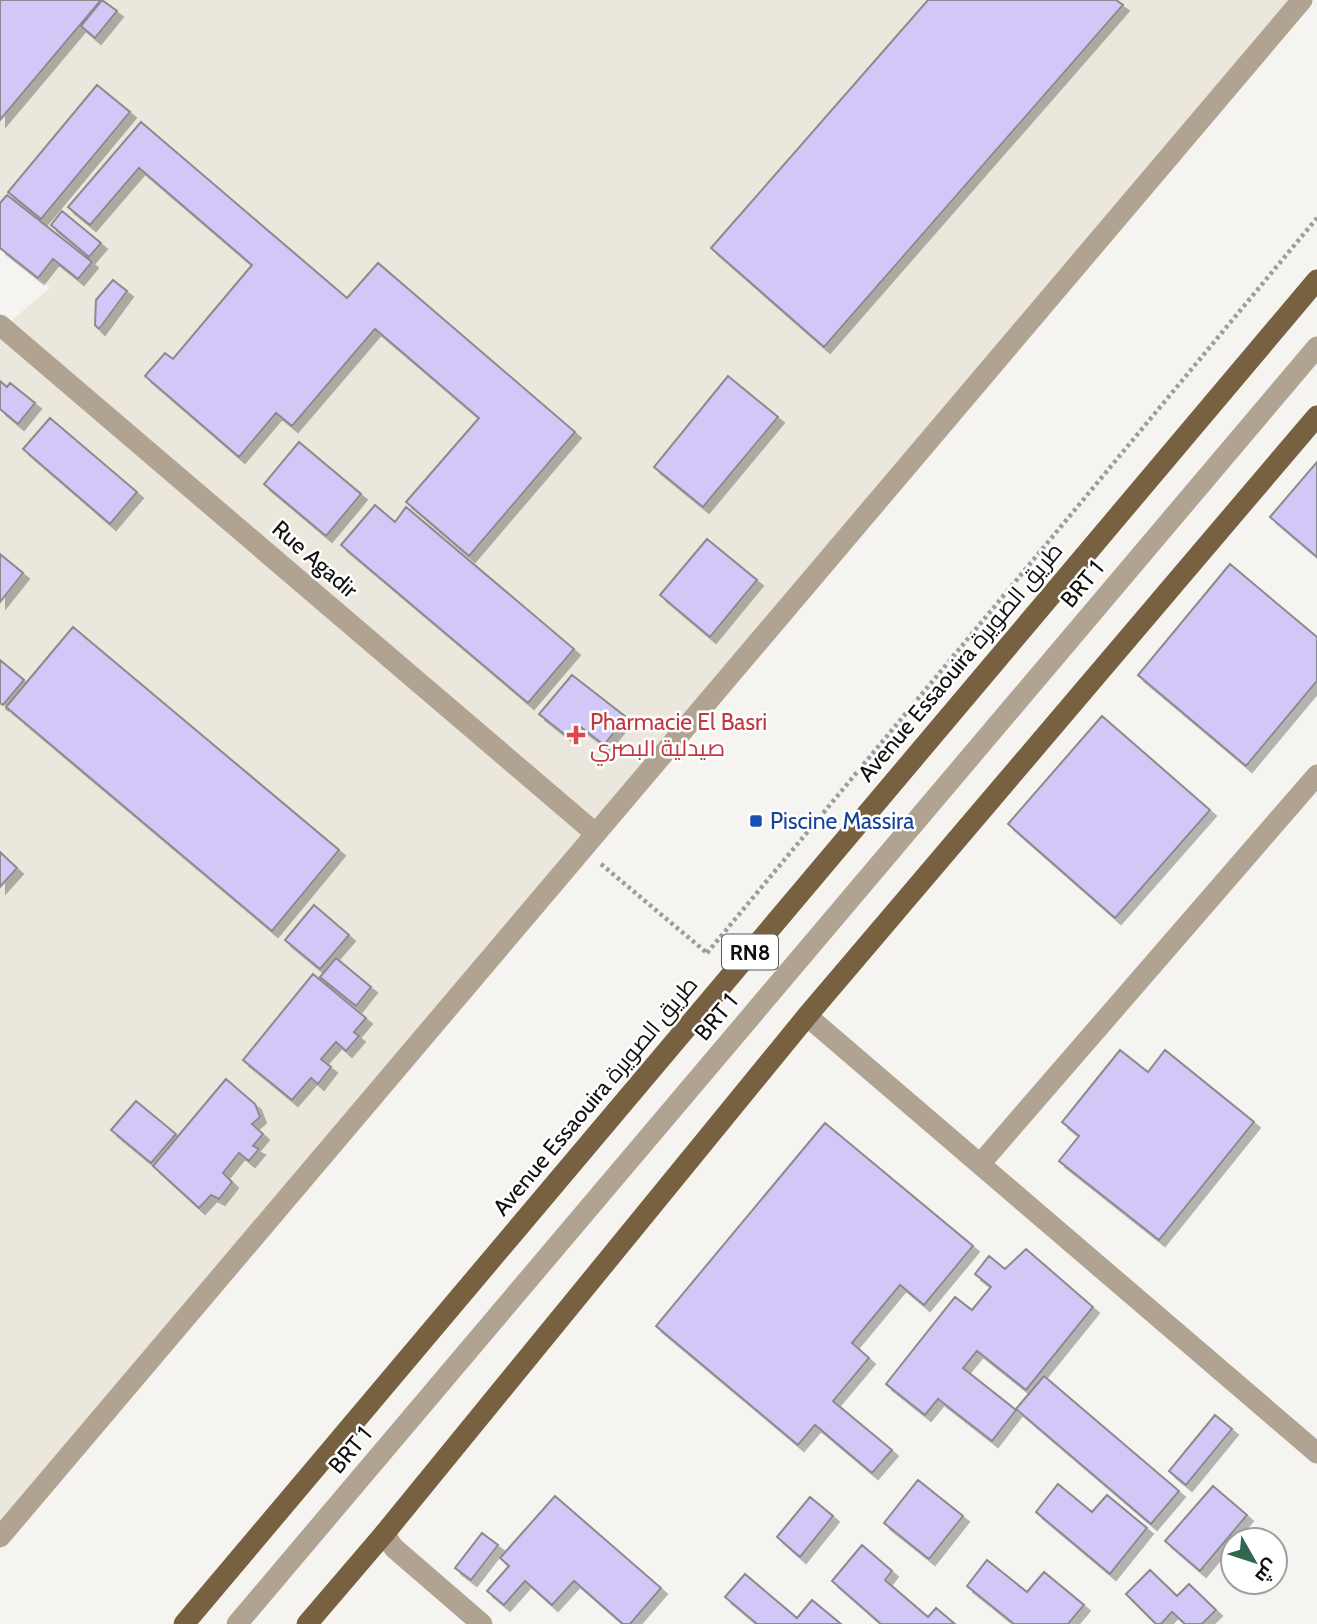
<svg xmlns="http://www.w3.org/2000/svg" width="1317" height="1624" viewBox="0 0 1317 1624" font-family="Cabin,Cairo,sans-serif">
<defs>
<filter id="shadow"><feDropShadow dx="6" dy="6" stdDeviation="0" flood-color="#0004"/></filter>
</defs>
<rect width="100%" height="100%" fill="#f5f4f0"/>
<path fill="#ece7dc" d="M0,0H1297L0,1524V330L50,288L0,244Z"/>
<path fill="#d2c7f6" stroke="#8b8a8e" stroke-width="2" filter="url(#shadow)" d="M0,0H101L0,120Z
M102,0L117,11L95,38L81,26Z
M928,0H1116L1123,5L824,347L711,248Z
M97,85L130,112L41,219L8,192Z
M141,122L347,298L378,263L575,432L469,556L406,502L479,418L375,329L292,426L276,413L239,457L145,376L165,353L173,359L252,265L139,168L90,225L68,207Z
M7,195L92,262L78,279L53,259L38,278L0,248V203Z
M62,211L101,243L89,257L51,225Z
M113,280L127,291L99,329L95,325L96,300Z
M728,376L778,417L703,507L654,467Z
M0,381L7,387L10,383L35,403L18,424L0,409Z
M50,418L137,492L110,524L23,449Z
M299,442L361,494L326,536L264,484Z
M1317,462V557L1270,517Z
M375,505L395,522L406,507L574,649L528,703L341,545Z
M707,539L757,580L710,637L660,595Z
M0,554L23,573L0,602Z
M1230,564L1317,637V681L1246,766L1138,675Z
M73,627L339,850L272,931L6,707Z
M0,660L24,680L3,705L0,703Z
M572,675L626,717L604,745L578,725L568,737L539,714Z
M1102,716L1210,810L1115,918L1008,824Z
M0,852L17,868L0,887Z
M314,905L349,935L320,969L285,940Z
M336,958L371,987L356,1006L320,977Z
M313,974L366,1018L354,1032L359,1036L346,1051L336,1042L321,1059L331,1067L318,1084L311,1078L292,1100L243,1060Z
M1120,1050L1148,1072L1165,1050L1254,1122L1159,1240L1059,1161L1079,1136L1062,1122Z
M226,1079L255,1104L260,1117L252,1124L263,1134L253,1146L259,1149L249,1161L239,1153L223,1173L232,1182L219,1199L211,1195L199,1208L153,1166Z
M136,1101L176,1134L151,1163L111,1130Z
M825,1123L973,1246L924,1305L900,1285L852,1343L869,1358L833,1401L892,1450L872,1473L815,1425L798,1445L656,1326Z
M1026,1249L1093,1307L1026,1390L977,1351L963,1368L1016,1410L992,1441L938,1399L925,1415L886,1384L955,1297L972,1310L991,1287L975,1274L989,1256L1005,1269Z
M1044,1376L1179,1491L1151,1524L1016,1409Z
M1215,1415L1232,1429L1186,1485L1169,1471Z
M918,1480L963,1516L929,1559L884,1523Z
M1058,1484L1092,1512L1107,1495L1147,1528L1110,1574L1036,1512Z
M1213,1486L1247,1515L1200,1571L1165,1541Z
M555,1496L661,1588L630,1624H623L574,1581L552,1605L525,1581L504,1605L487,1591L509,1566L500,1558Z
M810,1497L833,1516L800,1557L777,1537Z
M482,1533L498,1545L471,1580L455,1568Z
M862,1545L892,1571L885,1580L928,1617L936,1608L955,1624H881L832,1581Z
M987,1560L1027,1592L1044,1572L1084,1605L1068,1624H1014L967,1586Z
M1150,1570L1177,1596L1189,1584L1216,1610L1202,1624H1185L1172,1612L1161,1624H1156L1126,1594Z
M745,1574L797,1618L812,1600L841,1624H757L725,1597Z"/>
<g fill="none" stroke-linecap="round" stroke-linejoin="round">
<path stroke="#9e9d9a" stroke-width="4.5" stroke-dasharray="3.5 3.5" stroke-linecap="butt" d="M601,864L707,953
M707,953L1317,218"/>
<path stroke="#b1a392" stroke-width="21" d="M0,325L595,833
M807,1016L1317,1453
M981,1163L1317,775
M384,1534L394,1548L482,1624
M0,1537L1302,0
M237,1624L1317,347"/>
<path stroke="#786141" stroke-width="21" d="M184,1624L1317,280
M307,1624L384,1534L807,1016L1317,416"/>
</g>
<path fill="#e0444e" stroke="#fff" stroke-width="2.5" d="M572.5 724.5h7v7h7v7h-7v7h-7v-7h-7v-7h7z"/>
<rect fill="#1a4fb4" stroke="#fff" stroke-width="2.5" x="749" y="814" width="14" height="14" rx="3.5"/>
<g text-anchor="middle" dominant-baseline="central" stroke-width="5" stroke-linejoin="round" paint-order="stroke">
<rect fill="#fff" stroke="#585857" stroke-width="2" x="722" y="934.5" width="56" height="35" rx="5"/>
<g font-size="21" font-weight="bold" fill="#11100f">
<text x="750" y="952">RN8</text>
</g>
<g font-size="23" fill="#11100f" stroke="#fff">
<text transform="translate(315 559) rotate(41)">Rue Agadir</text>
<text transform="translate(1082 584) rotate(-50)">BRT 1</text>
<text transform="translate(960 662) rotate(-50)">Avenue Essaouira طريق الصويرة</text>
<text transform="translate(716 1017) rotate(-50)">BRT 1</text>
<text transform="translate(595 1096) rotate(-50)">Avenue Essaouira طريق الصويرة</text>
<text transform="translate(350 1450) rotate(-50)">BRT 1</text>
</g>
<g font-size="23" fill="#be3a42" stroke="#fff" text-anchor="start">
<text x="590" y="722">Pharmacie El Basri<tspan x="590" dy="26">صيدلية البصري</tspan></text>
</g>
<g font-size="23" fill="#164399" stroke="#fff" text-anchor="start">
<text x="770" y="821">Piscine Massira</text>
</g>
</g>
<g transform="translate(1254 1561) rotate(129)"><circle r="33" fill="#ffffff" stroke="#a09f9f" stroke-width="2"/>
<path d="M0-5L12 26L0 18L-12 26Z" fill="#30674e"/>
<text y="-10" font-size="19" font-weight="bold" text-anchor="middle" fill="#11100f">ش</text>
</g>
</svg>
